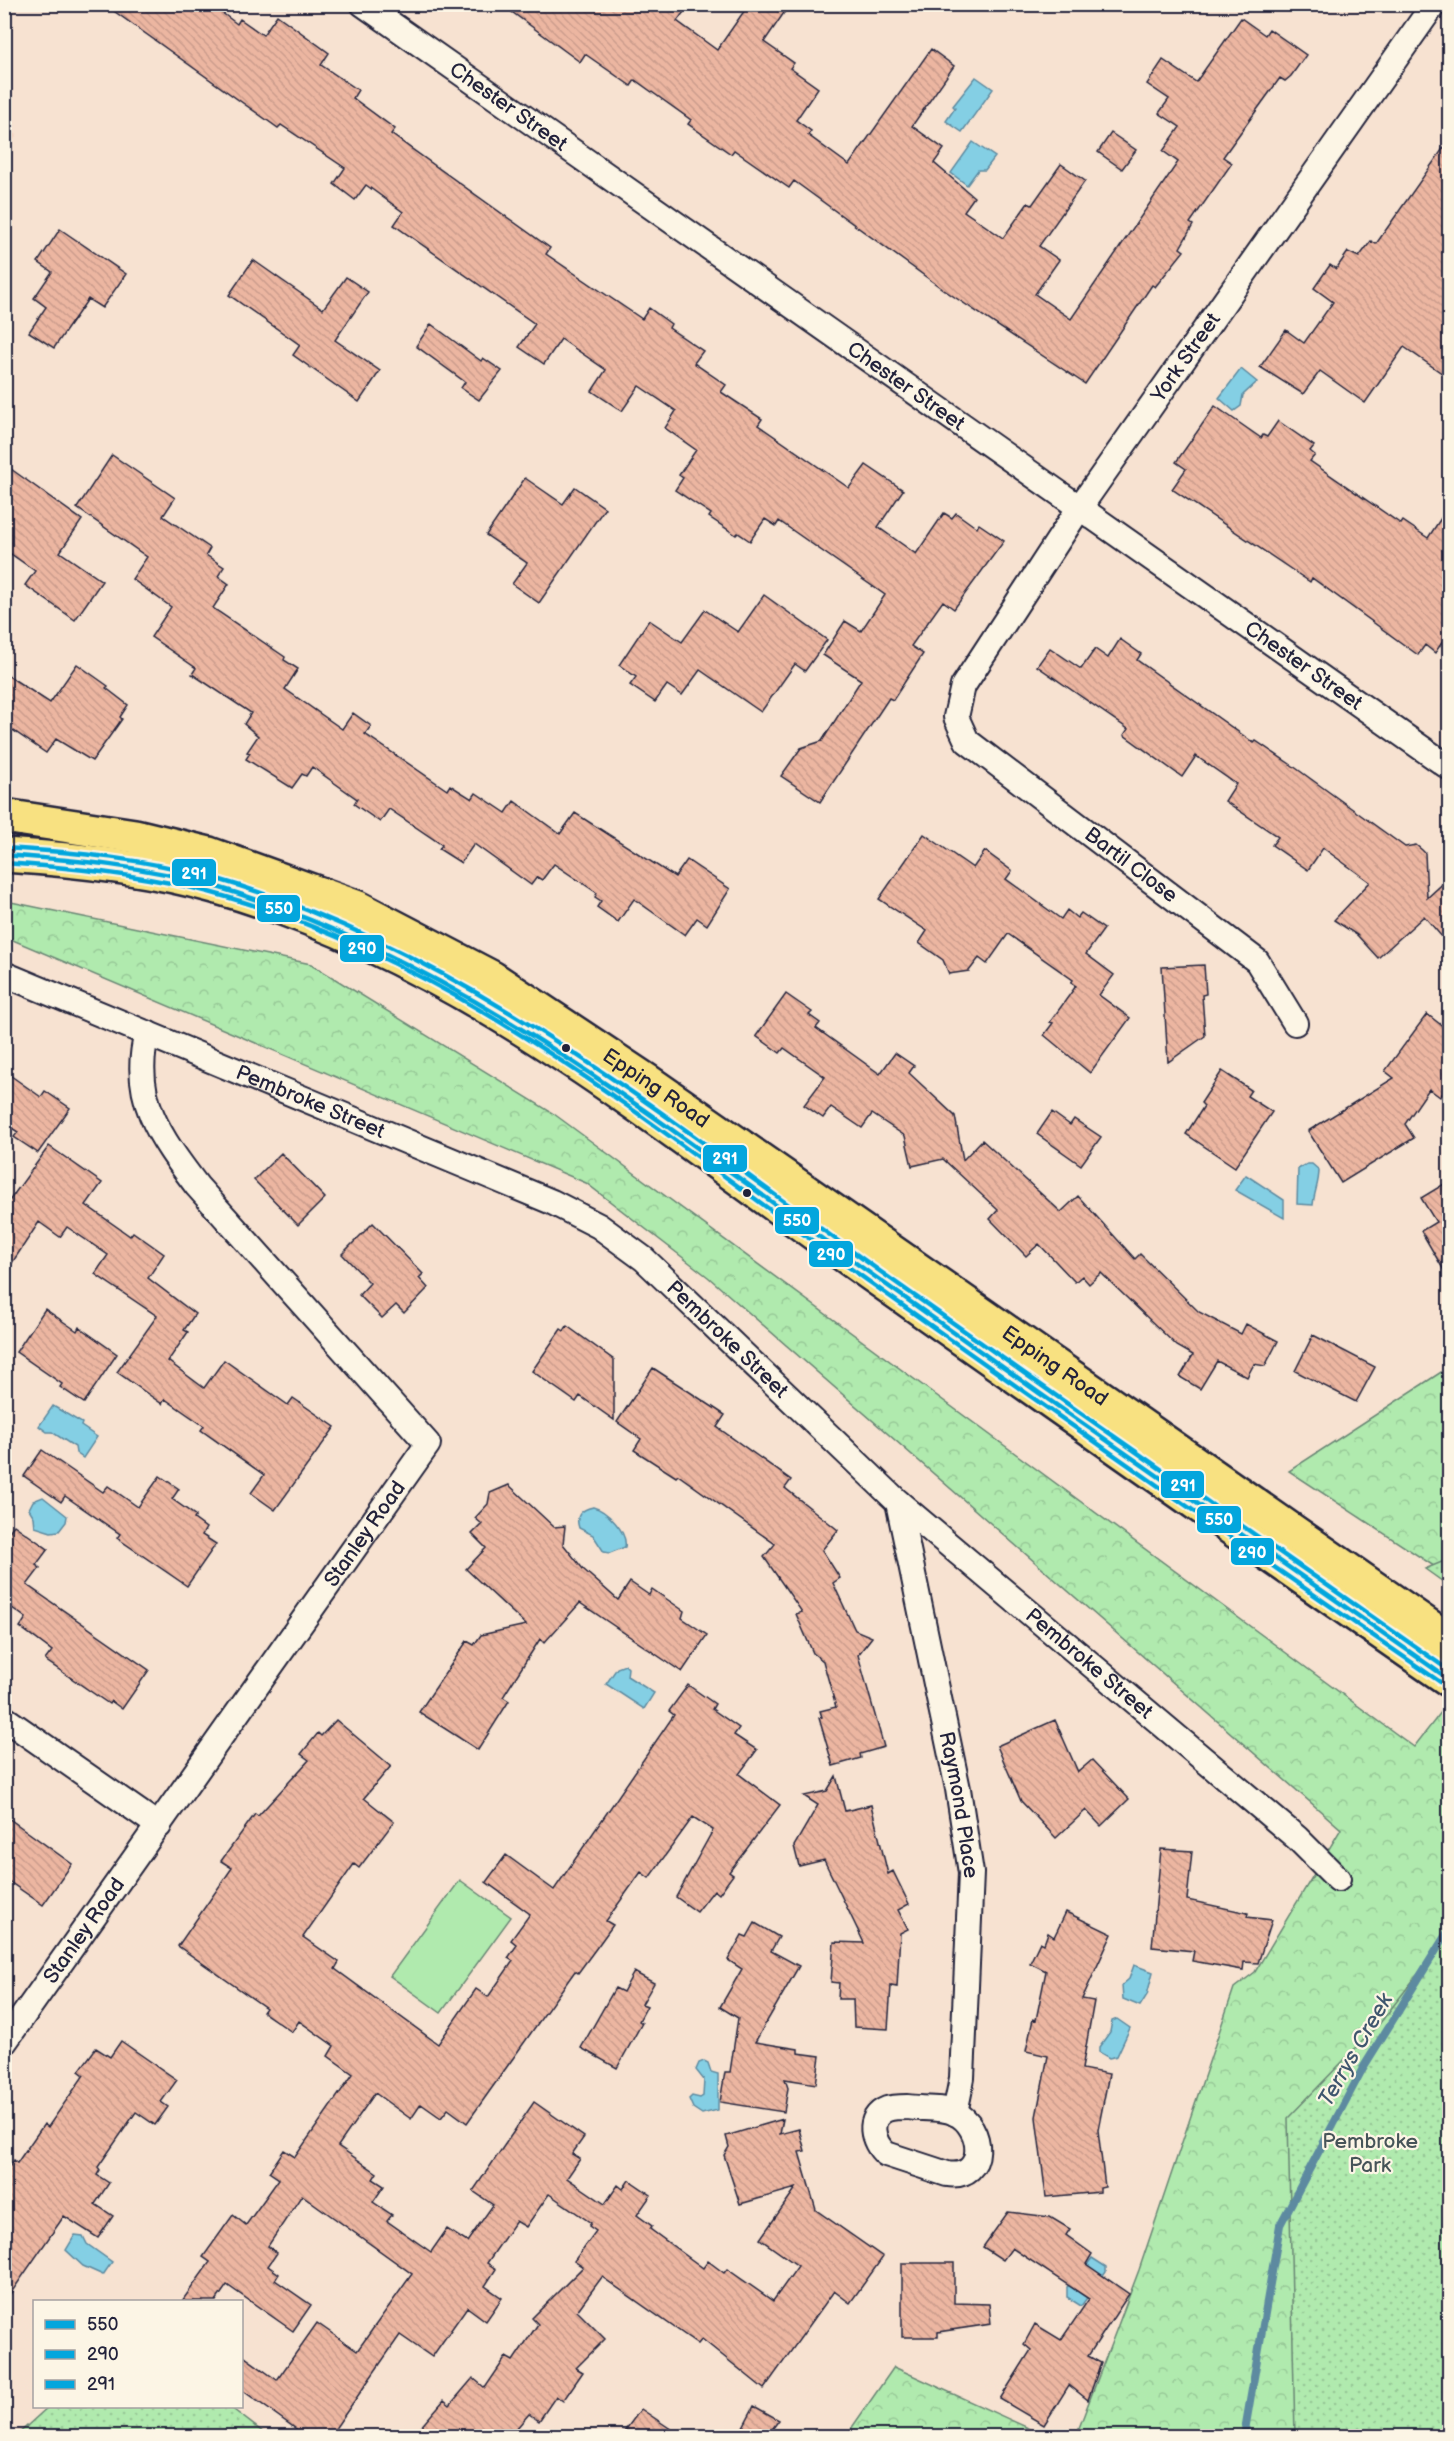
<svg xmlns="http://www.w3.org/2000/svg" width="1454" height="2441" viewBox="0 0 1454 2441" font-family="'Balsamiq Sans',sans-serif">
<defs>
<pattern id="forest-crowns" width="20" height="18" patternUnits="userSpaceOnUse" patternTransform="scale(1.5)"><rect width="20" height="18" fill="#b0eaae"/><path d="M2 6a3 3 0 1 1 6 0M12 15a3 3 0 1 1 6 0" fill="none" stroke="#97c897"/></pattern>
<pattern id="park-dots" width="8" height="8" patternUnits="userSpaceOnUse" patternTransform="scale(1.5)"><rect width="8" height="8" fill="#b0eaae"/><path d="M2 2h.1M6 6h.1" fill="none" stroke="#97c897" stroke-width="1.8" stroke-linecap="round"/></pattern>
<pattern id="building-back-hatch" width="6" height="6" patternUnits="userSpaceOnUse" patternTransform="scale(1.5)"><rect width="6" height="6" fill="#ecb6a1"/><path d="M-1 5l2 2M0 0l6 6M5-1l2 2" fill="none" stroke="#ca9c8c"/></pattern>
</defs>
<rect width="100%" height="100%" fill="#f7e2d1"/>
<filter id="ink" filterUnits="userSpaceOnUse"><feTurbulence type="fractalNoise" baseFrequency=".0167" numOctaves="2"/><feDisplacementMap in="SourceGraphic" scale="12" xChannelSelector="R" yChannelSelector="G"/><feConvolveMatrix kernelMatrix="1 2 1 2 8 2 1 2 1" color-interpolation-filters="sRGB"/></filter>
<g filter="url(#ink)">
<path fill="#f4d5c3" d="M5,127L17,135L5,153Z"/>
<path fill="#b0eaae" stroke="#698674" stroke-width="1.5" d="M460,1880L511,1917L441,2013L390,1976Z"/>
<path fill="url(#forest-crowns)" stroke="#698674" stroke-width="1.5" d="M6,901L311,964L554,1114L1414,1747L1449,1702V2436H1076L1139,2270L1234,1988L1255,1972L1341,1829L708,1277L586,1183L8,938Z
M1449,1367V1576L1289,1471Z
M894,2367L1046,2436H846Z"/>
<path fill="url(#park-dots)" stroke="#698674" stroke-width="1.5" d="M1449,1559H1450L1449,1586L1425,1569Z
M1449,1934V2436H1295L1288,2118L1380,2023Z
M49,2406L230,2407L268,2436H16Z"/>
<path fill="#84cfe4" stroke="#5d8aa0" stroke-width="1.5" d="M976,77L993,89L962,132L946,121L955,108L953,106Z
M973,142L995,157L985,170H978L967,185L951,173Z
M1241,369L1257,382L1243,395L1241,406L1234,411L1219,398Z
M1307,1164H1312L1319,1170C1319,1184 1314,1192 1313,1205L1297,1204L1298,1169Z
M1246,1175L1284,1200V1218L1235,1190Z
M53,1406L82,1423L81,1426L97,1437L83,1458L76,1453L75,1447L52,1432H47L39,1426Z
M43,1497L67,1516L66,1522L59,1531L51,1532L35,1527L34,1517L29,1509L33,1501Z
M593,1507C606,1510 628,1532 625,1547L610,1553L604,1552L593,1535L579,1528C575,1516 580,1510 593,1507Z
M625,1665L628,1668L627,1676L654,1693L644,1709L606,1684L617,1668Z
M1134,1965L1153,1972L1147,1995L1140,2006L1123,1999L1122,1985L1129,1979Z
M1117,2019L1130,2028L1117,2056L1109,2058L1099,2052V2047L1110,2032L1112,2021Z
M704,2061L708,2063L711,2072L718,2074V2110L702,2114L693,2108L689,2099L692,2096L700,2098L703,2096L704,2080L696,2070L699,2063Z
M75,2235L83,2236L87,2244L112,2262L103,2275L83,2266L66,2250Z
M1092,2258L1106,2267V2272L1081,2306L1067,2297V2287L1074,2282Z"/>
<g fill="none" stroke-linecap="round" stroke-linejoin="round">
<path stroke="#5d8aa0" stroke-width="8" d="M1244,2436L1280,2225L1363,2068L1450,1928"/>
</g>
<path fill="url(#building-back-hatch)" stroke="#22223b" stroke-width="1.5" d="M104,4H210L237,24L240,19L263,35L277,15L329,53L321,65L358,90L353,98L395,129L391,134L550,248L546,254L642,319L649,308L671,324L669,328L703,351L694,363L726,385L721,392L762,419L758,425L849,488L866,465L903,490L878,527L916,554L944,513L952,518L956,513L977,528L979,524L1004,541L954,609L943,601L911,646L923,654L893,700L889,698L820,802L781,776L801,748L822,741L861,680L823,655L845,621L861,631L885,595L779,521L776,526L765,519L750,541L738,533L736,535L709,517L711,514L675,490L683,478L679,475L696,450L665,428L676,411L639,386L622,411L592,391L606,370L561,339L544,364L519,347L535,324L394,225L403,212L366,185L355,200L334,184L345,168L281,125L278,128Z
M501,4H690L677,21L717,50L749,4H790L764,42L794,63L790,68L818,88L796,120L811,131L808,135L849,165L931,49L954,66L912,126L944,149L934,163L974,197L964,211L1003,238L1028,203L1032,205L1061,164L1085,181L1039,246L1059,260L1035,294L1071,319L1178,162L1163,151L1180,127L1159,113L1169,99L1147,84L1163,60L1196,82L1241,18L1265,35L1269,29L1306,55L1291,76L1285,81L1280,78L1230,147L1223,157L1232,163L1190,223L1193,225L1180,248L1184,251L1155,287L1152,285L1085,384L944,290L794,181L789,188L734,150L731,154L688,124L691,120L635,80L631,86L585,54L580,62Z
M1111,133L1136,150L1122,169L1098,152Z
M1449,140V378L1404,347L1365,403L1320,371L1303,394L1260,367L1286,330L1304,343L1333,302L1314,288L1330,265L1336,269L1348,252L1359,257L1371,241L1376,244Z
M60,229L126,274L102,308L88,299L54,348L29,332L46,307L34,298L52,272L38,262Z
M253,260L323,309L346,277L368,292L335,340L380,371L359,402L293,355L300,345L229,295Z
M431,324L481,361L483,358L502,371L479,400L461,388L465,382L416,346Z
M1215,406L1261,438L1263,435L1267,437L1278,421L1314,446L1310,451L1315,455L1310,461L1401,524L1403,521L1428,538L1449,506V632L1435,653L1425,645L1418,655L1312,578L1310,582L1172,489L1186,469L1176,462Z
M112,455L175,498L163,516L210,548L206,555L224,567L218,576L229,584L213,608L285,657L284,660L298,669L285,689L342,729L353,713L371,726L365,734L447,790L450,785L472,799L476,793L506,813L514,801L560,834L575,813L675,877L687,860L730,889L707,925L697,918L685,935L634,899L618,922L597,907L601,901L595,897L597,893L554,864L542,880L537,877L531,885L474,844L461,863L439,849L442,845L389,809L380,822L354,804L357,799L312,767L306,776L302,774L292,788L246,759L250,753L247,752L258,736L244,724L251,713L192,674L196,668L151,637L171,607L132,579L147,557L77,508Z
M4,464L82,520L60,552L102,581L75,620L25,585L35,571L4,549Z
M525,478L563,504L575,487L605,508L539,603L512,584L527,563L486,535Z
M764,595L827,640L805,671L795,664L761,712L700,670L682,695L667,685L655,702L630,685L636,677L619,665L649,620L682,642L705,610L738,632Z
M1120,639L1141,654L1137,660L1254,743L1256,741L1293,766L1405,847L1416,845L1422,850L1425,853L1427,898L1449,878V945L1424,916L1378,958L1357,935L1334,920L1370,882L1323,848L1308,870L1272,845L1278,837L1225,801L1236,784L1196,756L1182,777L1124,735L1128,729L1037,666L1050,648L1081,669L1095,649L1108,658Z
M77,664L108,686L106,688L128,705L120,717L122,719L92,761L56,739L46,753L4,724V673L50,703Z
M924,834L973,868L985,851L1012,871L1006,879L1061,919L1067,910L1077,918L1081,913L1104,929L1086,954L1114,975L1099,995L1130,1018L1090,1073L1044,1035L1053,1023L1050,1022L1076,986L1071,983L1073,980L1008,934L987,964L979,958L969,971L949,974L943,960L919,943L927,931L879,899Z
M1204,965L1206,994L1202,995L1205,1036L1168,1062L1162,967Z
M786,994L812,1012L809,1015L820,1023L816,1028L880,1074L895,1053L914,1066L909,1073L955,1116L963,1160L982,1140L1061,1212L1078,1196L1135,1259L1140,1254L1199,1312L1241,1334L1246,1324L1278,1341L1265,1366L1254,1364L1247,1377L1217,1361L1200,1389L1180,1377L1193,1355L1177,1346L1101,1273L1089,1284L1082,1276L1075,1282L1039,1244L1026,1256L990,1219L998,1210L943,1159L912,1166L905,1136L872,1114L862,1128L831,1107L823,1118L804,1105L825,1077L784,1048L780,1053L756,1036Z
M1427,1014L1449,1031V1084L1440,1097L1429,1089L1405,1124L1414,1138L1341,1183L1308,1131L1394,1078L1385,1071Z
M4,1071L41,1097L45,1091L70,1108L38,1153L14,1137L18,1132L4,1123Z
M1222,1071L1251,1090L1247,1096L1272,1112L1235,1167L1186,1134L1204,1106L1201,1103Z
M1052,1112L1070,1125L1074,1119L1101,1137L1081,1165L1037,1134Z
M49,1146L102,1183L86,1205L130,1236L133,1232L164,1254L148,1278L195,1314L184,1330L188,1332L168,1361L204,1388L224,1360L288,1405L293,1398L335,1427L275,1510L251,1493L264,1475L201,1430L204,1426L165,1399L162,1404L117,1372L157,1316L95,1274L108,1255L67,1227L60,1237L39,1222L4,1275V1208Z
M281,1153L325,1198L298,1225L254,1180Z
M1449,1181V1279L1421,1231L1436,1222L1421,1198Z
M373,1223L423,1274L419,1278L428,1288L404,1313L396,1305L382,1318L359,1295L370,1283L342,1254Z
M45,1309L77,1331L79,1327L117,1354L84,1403L60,1387L62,1384L16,1352Z
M567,1326L614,1360V1420L580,1396L576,1402L532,1371L561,1329L564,1331Z
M1313,1335L1375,1367L1356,1402L1295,1371Z
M653,1368L725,1415L717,1427L791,1480L785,1488L838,1530L822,1550L840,1578L833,1583L855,1630L872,1637L858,1655L884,1747L860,1754L861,1758L833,1766L819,1718L822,1717L820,1711L836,1707L823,1661L813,1653L796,1614L802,1612L764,1557L775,1544L678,1475L676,1477L634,1450L641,1439L617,1422Z
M42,1450L103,1492L108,1486L138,1507L160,1476L179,1489L172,1499L196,1516L194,1519L206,1528L202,1535L216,1544L187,1586L117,1538L120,1534L65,1496L61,1502L24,1476Z
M509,1485L554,1527L565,1526L563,1544L583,1569L618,1600L630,1582L649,1595L652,1589L684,1611L682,1618L707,1635L682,1672L580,1603L544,1643L540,1639L503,1697L509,1701L478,1750L419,1712L467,1641L474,1645L481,1635L526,1625L466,1569L486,1548L472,1534L482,1524L475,1518L488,1504L490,1493Z
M14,1525L48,1549L36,1565L40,1568L27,1585L149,1670L122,1709L111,1701L109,1704L45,1660L52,1651L20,1627L26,1618L12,1608L4,1618V1538Z
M688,1685L715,1704L712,1709L739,1728L734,1735L757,1750L739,1774L780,1805L729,1872L733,1875L719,1894L714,1890L697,1912L676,1897L713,1830L693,1817L649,1878L641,1872L606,1921L613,1925L600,1943L578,1973L575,1971L467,2123L448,2109L441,2118L421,2104L411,2119L375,2093L338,2146L377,2173L373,2179L384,2186L373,2202L392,2215L387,2221L431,2252L447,2229L467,2242L493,2205L473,2191L534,2102L584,2137L572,2154L580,2159L567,2178L605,2204L618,2185L623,2189L629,2180L651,2195L637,2215L652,2226L650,2229L703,2268L708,2261L724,2273L727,2269L773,2301L798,2266L760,2239L796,2188L740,2204L724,2155L729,2147L726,2136L783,2119L780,2134L799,2129L805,2151L799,2152L816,2210L883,2257L850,2303L834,2291L764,2389L702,2339L698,2344L602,2277L577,2311L605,2339L576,2368L583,2372L563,2401L556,2396L539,2421L529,2414L510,2436H413L444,2400L450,2405L473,2378L485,2388L506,2357L513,2361L538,2324L532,2318L583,2267L574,2261L596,2231L589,2226L591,2223L549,2194L526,2227L516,2221L487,2263L496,2269L485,2286L502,2298L486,2321L467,2307L432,2357L400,2335L330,2436H306L242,2390V2355L277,2380L317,2323L357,2351L412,2274L302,2195L268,2246L277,2253L268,2266L279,2274L275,2280L311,2305L293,2331L227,2285L216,2301H182L210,2262L203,2257L233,2215L246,2225L279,2179L269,2172L284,2150L295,2157L353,2074L328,2056L334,2046L299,2021L292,2032L263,2012L266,2008L178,1946L232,1868L221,1861L255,1814L258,1816L309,1760L301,1754L318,1733L321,1736L336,1720L391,1766L364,1798L394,1822L359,1868L354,1864L303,1937L339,1962L335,1969L438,2044L476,1989L488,1997L513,1961L508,1958L517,1945L511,1940L530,1914L486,1882L506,1855L554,1890L674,1715L669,1711Z
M1055,1720L1078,1772L1092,1760L1129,1799L1101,1826L1086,1810L1056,1838L1021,1801L997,1746Z
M836,1776L845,1811L871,1805L888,1874L893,1871L909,1904L898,1910L908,1929L900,1933L897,1987L891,1986L888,2029L854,2027L853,1999H838L839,1983L831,1982L834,1942L864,1943L824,1860L799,1866L794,1846L818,1805L804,1796L827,1791Z
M4,1815L72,1864L43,1905L4,1878Z
M1161,1849L1192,1851L1187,1900L1248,1913L1247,1917L1272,1920L1258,1963L1244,1962L1243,1970L1192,1961L1194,1951L1152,1947Z
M1066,1912L1112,1934L1082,1999L1094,2001L1082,2069L1109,2074L1098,2130L1105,2187L1100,2188V2192L1046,2197L1036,2117L1048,2056L1026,2051L1033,2019L1036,2020L1046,1971L1030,1963L1040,1942L1044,1944L1048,1933L1054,1937Z
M755,1923L779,1937L771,1951L799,1966L755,2042L798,2049V2053L820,2056L816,2084L785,2079L788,2088L784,2112L720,2102L725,2072H730L738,2018L720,2007L742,1969L728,1960L742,1935L747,1937Z
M634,1972L654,1983L642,2004L647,2006L639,2021L642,2023L617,2068L581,2048L615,1988L623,1992Z
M121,2041L177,2080L161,2102L168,2107L155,2125L136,2112L98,2167L100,2170L97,2175L109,2183L95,2204L113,2216L98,2238L64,2216L4,2303V2174L14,2160L17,2163L44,2124L48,2127L84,2075L79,2071L96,2048L110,2057Z
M1008,2212L1050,2217L1070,2229L1066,2235L1092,2254L1086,2264L1129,2294L1088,2356L1101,2363L1088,2400L1069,2385L1044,2425L1000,2399L1031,2350L1024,2344L1035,2324L1061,2340L1089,2299L1012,2248L1003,2260L983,2247Z
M902,2263H954V2303L989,2304L991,2324L938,2332V2337H902Z
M754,2406L779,2420L767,2436H759L743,2427Z
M641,2409L681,2436H621Z"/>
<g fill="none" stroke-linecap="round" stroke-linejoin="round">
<g stroke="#22223b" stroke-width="28">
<g id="street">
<path id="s1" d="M363,4L1450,768"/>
<path id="s2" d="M4,974L552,1202L599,1226L644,1259L898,1502L1297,1838L1338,1879"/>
<path id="s3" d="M1295,1023L1257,961L967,741L956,717L963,686L1080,507L1434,4"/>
<path id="s4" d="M898,1502L958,1789L971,1873L962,2078L955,2113"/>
<path d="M4,1718L159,1826"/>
<path id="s5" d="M4,2043L428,1444L197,1186C160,1137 130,1097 147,1033"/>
<path d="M907,2107C921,2109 943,2107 955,2113C984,2126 988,2180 947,2174L886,2154C872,2142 866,2117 887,2109C893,2107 901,2107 907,2107Z"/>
</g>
</g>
<g stroke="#22223b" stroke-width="38">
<g id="primary">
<path id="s6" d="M4,816L135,836L209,854L356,907L492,978L647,1081L1450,1641"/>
<path d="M4,855C69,859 152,868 214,886C461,954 668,1131 874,1276C1065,1411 1257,1547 1450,1680"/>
</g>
</g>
<use href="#street" stroke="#fcf5e5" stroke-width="24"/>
<use href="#primary" stroke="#f8e181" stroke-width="33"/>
<g stroke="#fcf5e5" stroke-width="9">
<path id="bus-1" d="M4,855C74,860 146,866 214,886C463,960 665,1127 874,1276C1065,1412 1257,1546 1450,1680"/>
</g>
<g stroke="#fcf5e5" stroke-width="9">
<path id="bus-2" d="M4,863C66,867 128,873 189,887C448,949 659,1133 871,1283C1062,1419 1253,1553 1446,1686"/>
</g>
<g stroke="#fcf5e5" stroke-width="9">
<path id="bus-3" d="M5,848C75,852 146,859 214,878C466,951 671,1122 881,1272C1070,1406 1259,1539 1450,1671"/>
</g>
<use href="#bus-1" stroke="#03a6dd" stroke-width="4.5"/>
<use href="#bus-2" stroke="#03a6dd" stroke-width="4.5"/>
<use href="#bus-3" stroke="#03a6dd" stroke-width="4.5"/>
</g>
</g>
<g fill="#22223b" stroke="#fcf5e5" stroke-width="2">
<circle cx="566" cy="1048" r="5"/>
<circle cx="747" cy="1193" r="5"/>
</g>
<g text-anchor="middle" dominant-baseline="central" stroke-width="4.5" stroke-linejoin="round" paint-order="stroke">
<g font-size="21" fill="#22223b" stroke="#fcf5e5">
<text stroke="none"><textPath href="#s1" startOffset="178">Chester Street</textPath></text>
<text stroke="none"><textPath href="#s3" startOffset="892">York Street</textPath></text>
<text stroke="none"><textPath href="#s1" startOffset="664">Chester Street</textPath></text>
<text stroke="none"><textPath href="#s1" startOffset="1150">Chester Street</textPath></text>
<text transform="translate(1131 865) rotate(37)">Bartil Close</text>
<text stroke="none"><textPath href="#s6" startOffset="716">Epping Road</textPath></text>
<text stroke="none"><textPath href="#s2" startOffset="332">Pembroke Street</textPath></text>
<text stroke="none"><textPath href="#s2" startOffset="818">Pembroke Street</textPath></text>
<text stroke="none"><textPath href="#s6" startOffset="1202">Epping Road</textPath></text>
<text stroke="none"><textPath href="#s5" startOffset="624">Stanley Road</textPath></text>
<text stroke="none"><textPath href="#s2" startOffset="1304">Pembroke Street</textPath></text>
<text stroke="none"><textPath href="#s4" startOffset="309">Raymond Place</textPath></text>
<text stroke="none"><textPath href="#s5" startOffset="138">Stanley Road</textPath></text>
</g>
<g font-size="21" fill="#465458" stroke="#fcf5e5">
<text x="1370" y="2141">Pembroke<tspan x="1370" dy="24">Park</tspan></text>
</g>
<g font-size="22" font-style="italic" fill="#3f566e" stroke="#fcf5e5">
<text transform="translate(1356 2050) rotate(-60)">Terrys Creek</text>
</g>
</g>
<g stroke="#fcf5e5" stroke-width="2">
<rect x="171" y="858" width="46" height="29" rx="6" fill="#03a6dd"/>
<rect x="256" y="894" width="45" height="29" rx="6" fill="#03a6dd"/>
<rect x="339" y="934" width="46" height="29" rx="6" fill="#03a6dd"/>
<rect x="702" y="1144" width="46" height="29" rx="6" fill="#03a6dd"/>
<rect x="774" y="1206" width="46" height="29" rx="6" fill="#03a6dd"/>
<rect x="808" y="1240" width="46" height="28" rx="6" fill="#03a6dd"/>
<rect x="1160" y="1470" width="45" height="29" rx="6" fill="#03a6dd"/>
<rect x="1196" y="1505" width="46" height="29" rx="6" fill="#03a6dd"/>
<rect x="1230" y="1537" width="45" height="29" rx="6" fill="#03a6dd"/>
</g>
<g font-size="16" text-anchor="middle" font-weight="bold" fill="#fff">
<text x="194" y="879">291</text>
<text x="279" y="914">550</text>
<text x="362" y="954">290</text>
<text x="725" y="1164">291</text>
<text x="797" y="1226">550</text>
<text x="831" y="1260">290</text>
<text x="1183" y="1491">291</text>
<text x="1219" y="1525">550</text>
<text x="1252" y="1558">290</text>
</g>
<rect width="1454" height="2441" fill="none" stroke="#fcf5e5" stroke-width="24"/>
<rect x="12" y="12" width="1430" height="2417" fill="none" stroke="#22223b" stroke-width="2" filter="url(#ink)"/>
<rect x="33" y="2300" width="210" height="108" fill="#fcf5e5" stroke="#a5a1a1" stroke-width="1.5"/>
<rect x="45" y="2320" width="30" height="9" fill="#03a6dd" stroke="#a5a1a1" stroke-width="1.5"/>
<text x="87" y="2330" font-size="18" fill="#22223b">550</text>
<rect x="45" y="2350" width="30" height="9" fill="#03a6dd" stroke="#a5a1a1" stroke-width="1.5"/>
<text x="87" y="2360" font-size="18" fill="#22223b">290</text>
<rect x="45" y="2380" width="30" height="9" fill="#03a6dd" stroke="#a5a1a1" stroke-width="1.5"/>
<text x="87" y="2390" font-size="18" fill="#22223b">291</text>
</svg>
